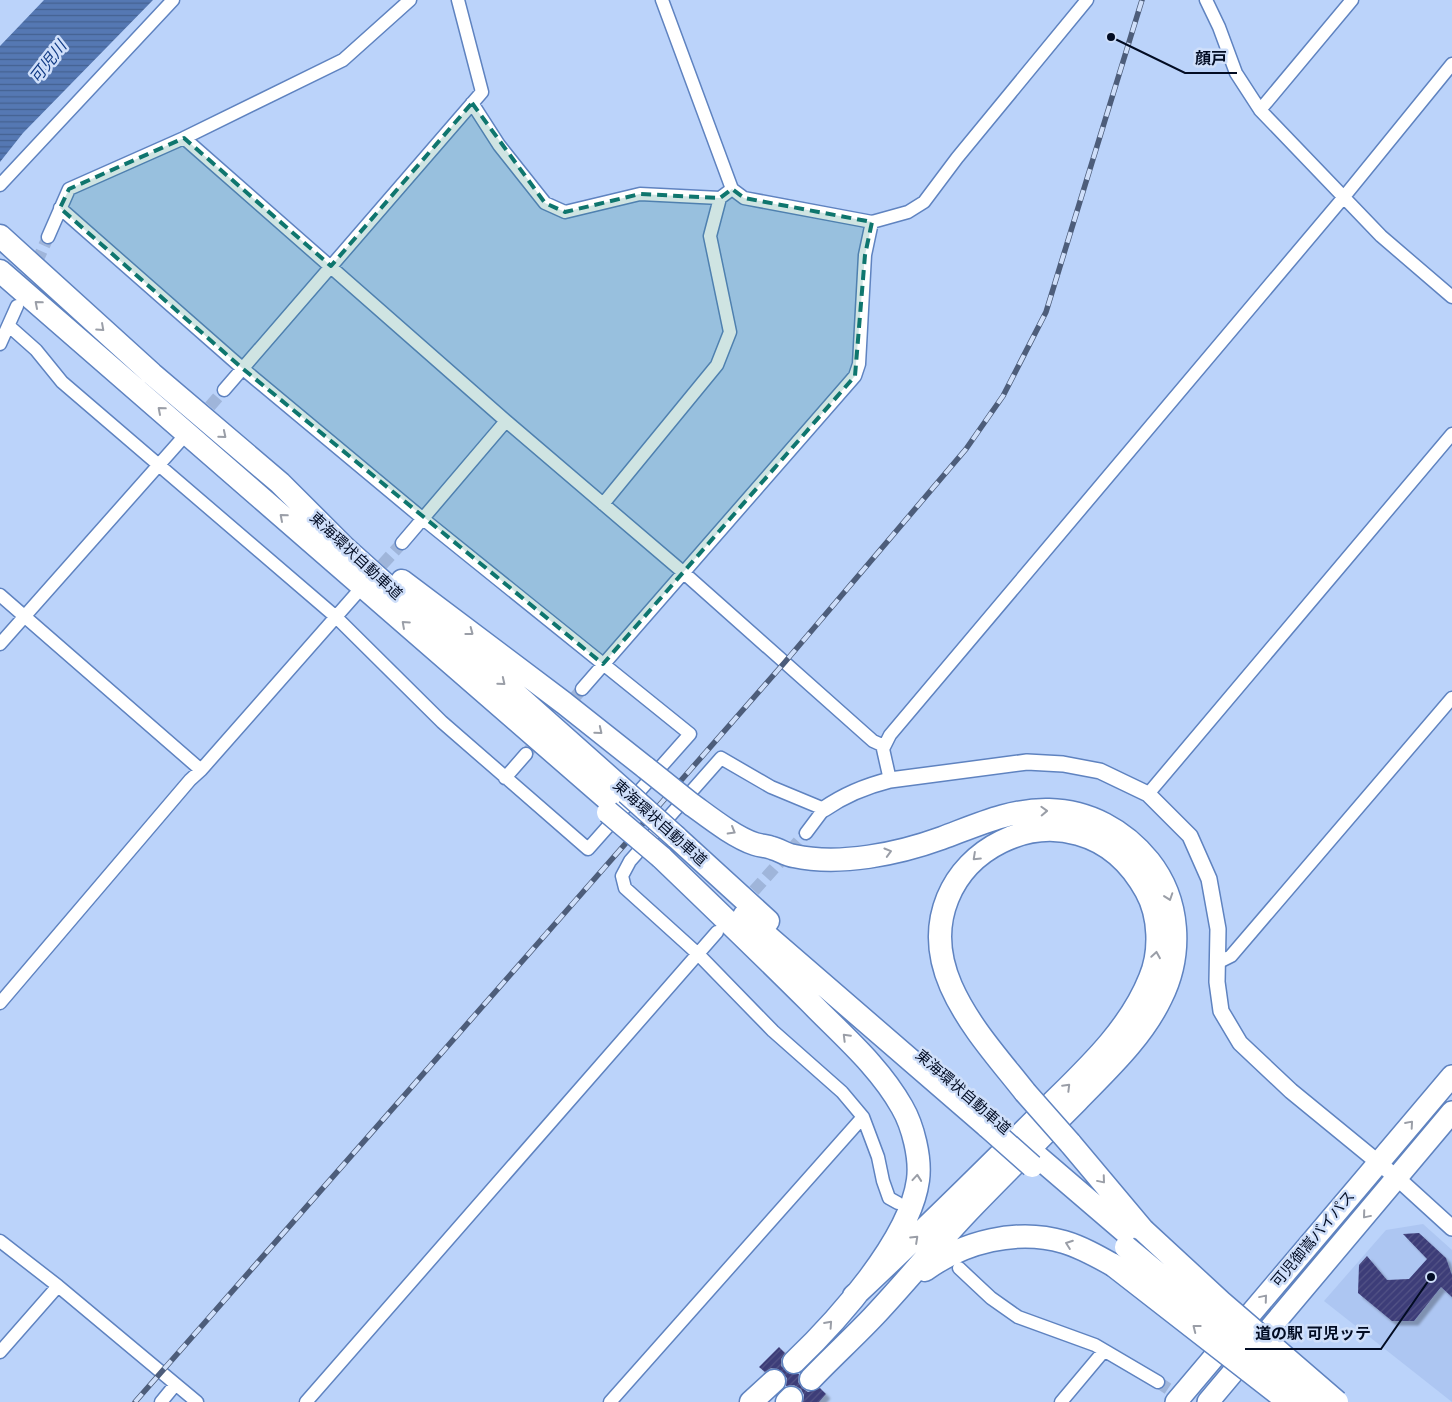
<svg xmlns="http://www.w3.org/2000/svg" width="1452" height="1402" viewBox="0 0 1452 1402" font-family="'Roboto Serif','Noto Sans JP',serif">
<defs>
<pattern id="water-rules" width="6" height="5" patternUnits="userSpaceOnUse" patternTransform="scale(1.25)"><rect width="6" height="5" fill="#5578b3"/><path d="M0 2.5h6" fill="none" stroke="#446191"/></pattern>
<pattern id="building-hatch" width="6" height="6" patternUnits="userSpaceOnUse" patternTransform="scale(1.25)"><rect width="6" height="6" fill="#3c3c78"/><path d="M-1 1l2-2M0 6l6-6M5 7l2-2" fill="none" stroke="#545486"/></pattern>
<filter id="shadow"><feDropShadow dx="4.5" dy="4.5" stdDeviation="1" flood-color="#0004"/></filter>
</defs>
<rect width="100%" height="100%" fill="#bbd3fa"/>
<path fill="#adc6f2" d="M1423,1224L1452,1250V1402L1324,1301L1386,1230Z"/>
<path fill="url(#water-rules)" d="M44,0H153L23,133L0,162V46Z"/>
<path fill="url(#building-hatch)" filter="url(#shadow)" d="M1419,1233L1446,1258L1452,1275V1297L1441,1287L1414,1321H1392L1358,1293L1359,1265L1367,1256L1387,1280L1409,1279L1427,1259L1403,1234Z
M779,1347L785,1353L781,1359V1366L790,1374H799L798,1382L802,1388L808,1392L820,1388L826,1394L819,1402H803L804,1395L801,1389L794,1385L786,1386L787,1378L778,1369L771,1368L765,1372L759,1367Z"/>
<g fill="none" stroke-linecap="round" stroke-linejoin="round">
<path stroke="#9fb5da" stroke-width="12" stroke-dasharray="12 6" stroke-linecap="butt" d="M22,295L48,237
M198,420L224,390
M370,578L402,543
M526,754L582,689
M742,904L806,833
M1158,1382L1185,1400"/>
<g stroke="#5f83c0" stroke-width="15">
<path id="minor" d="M662,0L732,189L744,198L872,222L908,212L924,202L957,158L1087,0
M1206,0L1219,27L1236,73L1260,110L1381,236L1452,297
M472,103L499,145L545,203L565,212L640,194L720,198
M1260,110L1352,0
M184,138L506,421L684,573L873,741L884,746
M0,185L173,0
M48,237L69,189L184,138L343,60L410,0
M9,326L36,350L62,382L336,617L442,722L588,849L690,734L422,518L242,368L60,208
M0,344L17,306
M224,390L482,92L458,0
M603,504L717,365L730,332L710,236L720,198L732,189
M402,543L506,421
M0,595L201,770
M0,644L180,441
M582,689L855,376L859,364L865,255L872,222
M505,778L526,754
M890,780L883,749L890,735L1343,198L1452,64
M1148,794L1452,434
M806,833L824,809L771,787L721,758L630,861L622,876L625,888L698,954L773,1031L842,1092L863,1117L878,1157L883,1181L889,1198L898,1203
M1217,963L1231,956L1452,698
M0,1003L190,780L201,770L356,594
M0,1241L58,1286L197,1402
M959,1268L991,1298L1018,1317L1095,1345L1158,1382
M0,1352L58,1286
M161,1402L175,1385
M306,1402L717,932
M610,1402L863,1117
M1061,1402L1103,1352"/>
</g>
<g stroke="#5f83c0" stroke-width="18">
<path id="tertiary" d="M824,809C844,795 866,786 890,780L1027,762L1063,764L1100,771L1148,794L1190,836L1209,879L1218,929L1217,982L1221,1011L1240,1043L1291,1091L1396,1177L1452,1228"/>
</g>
<g stroke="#5f83c0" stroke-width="24">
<path id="trunk" d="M1176,1402L1452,1076
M1208,1402L1452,1112"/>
</g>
<g stroke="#5f83c0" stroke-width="25">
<path id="motorway" d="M0,236L152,374L280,483L345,548L434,628L509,688L627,793
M0,271L613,804
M402,581L564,703L646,768
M691,804C709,817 734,837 755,844C761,846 767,846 772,848C780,850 786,855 794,856C840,866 898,854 942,838C977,825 1011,809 1049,810C1089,811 1124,830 1149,861C1180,900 1183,954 1161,998C1142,1038 1107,1070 1077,1101C1042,1136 1008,1170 974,1205C939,1241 907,1281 873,1317C853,1338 831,1358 811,1379
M676,837L768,921
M661,857C711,905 761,953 810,1002C842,1035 879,1066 902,1107C913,1126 921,1158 918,1180C910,1240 837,1321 794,1362
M744,916L988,1127
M1070,1143L1143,1230
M1038,1157L1136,1241
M925,1270C963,1242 1017,1228 1064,1242C1081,1247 1097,1256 1113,1265
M854,1296C915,1239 974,1181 1034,1121C1076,1078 1127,1036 1150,978C1161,952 1160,916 1146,891C1077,764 894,855 951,986C968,1025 999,1059 1025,1092
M751,1402L774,1381
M787,1402L791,1398"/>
</g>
<use href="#minor" stroke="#fff" stroke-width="12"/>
<use href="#tertiary" stroke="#fff" stroke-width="15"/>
<use href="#trunk" stroke="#fff" stroke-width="21"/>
<use href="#motorway" stroke="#fff" stroke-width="22"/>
<g stroke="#4d5d7a" stroke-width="5.5">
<path id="rail" d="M135,1402L785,662L966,449L1003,396L1046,312L1142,0"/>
</g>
<use href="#rail" stroke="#cfdffa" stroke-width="4" stroke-dasharray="11" stroke-linecap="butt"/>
<g stroke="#5f83c0" stroke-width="25" stroke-linecap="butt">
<path id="motorway-bridge" d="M646,768L691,804
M627,793L676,837
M608,812L661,857
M1025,1092L1070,1143
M988,1127L1032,1166
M1143,1230L1221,1302L1337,1402
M1126,1247L1312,1402
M1113,1265L1289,1402"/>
</g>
<use href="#motorway-bridge" stroke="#fff" stroke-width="22"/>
</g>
<defs><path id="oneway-chevron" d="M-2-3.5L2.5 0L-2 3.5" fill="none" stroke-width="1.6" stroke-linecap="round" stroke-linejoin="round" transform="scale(1.25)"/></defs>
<g stroke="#9a9ea7">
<use href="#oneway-chevron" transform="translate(38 304) rotate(-139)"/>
<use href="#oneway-chevron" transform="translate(101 328) rotate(42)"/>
<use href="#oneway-chevron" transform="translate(161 410) rotate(-139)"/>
<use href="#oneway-chevron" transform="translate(223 435) rotate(40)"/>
<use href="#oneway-chevron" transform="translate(283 517) rotate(-139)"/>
<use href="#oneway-chevron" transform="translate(405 624) rotate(-138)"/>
<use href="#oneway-chevron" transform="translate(470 632) rotate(37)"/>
<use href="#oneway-chevron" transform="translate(502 682) rotate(39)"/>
<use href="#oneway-chevron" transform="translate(599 731) rotate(39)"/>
<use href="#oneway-chevron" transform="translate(1044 811) rotate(-2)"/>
<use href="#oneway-chevron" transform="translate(732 831) rotate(30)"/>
<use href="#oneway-chevron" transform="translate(888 852) rotate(-16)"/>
<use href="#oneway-chevron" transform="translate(976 857) rotate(137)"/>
<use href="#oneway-chevron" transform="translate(1169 897) rotate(71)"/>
<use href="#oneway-chevron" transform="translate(1156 955) rotate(-81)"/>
<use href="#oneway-chevron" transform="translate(846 1037) rotate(-135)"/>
<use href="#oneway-chevron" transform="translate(1067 1087) rotate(-45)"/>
<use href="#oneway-chevron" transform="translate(1410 1124) rotate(-49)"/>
<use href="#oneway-chevron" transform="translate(917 1178) rotate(-85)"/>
<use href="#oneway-chevron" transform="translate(1102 1180) rotate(50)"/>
<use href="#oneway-chevron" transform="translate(1366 1215) rotate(130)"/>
<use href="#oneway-chevron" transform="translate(915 1239) rotate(-43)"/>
<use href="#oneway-chevron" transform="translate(1069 1244) rotate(-160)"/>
<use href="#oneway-chevron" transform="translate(1264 1298) rotate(-50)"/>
<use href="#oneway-chevron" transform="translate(829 1324) rotate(-48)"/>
<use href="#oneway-chevron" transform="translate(1196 1328) rotate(-142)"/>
</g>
<path fill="#0f766e" fill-opacity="0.2" stroke="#0f766e" stroke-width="4" stroke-dasharray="10 6" stroke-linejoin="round" d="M472,103L545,203L565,212L640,194L720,198L732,189L744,198L872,222L865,255L855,376L603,664L242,368L60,208L69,189L184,138L331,266Z"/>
<g text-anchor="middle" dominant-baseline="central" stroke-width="5" stroke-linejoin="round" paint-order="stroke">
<g font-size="15" fill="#020c23" stroke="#cfdffa">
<text transform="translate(356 556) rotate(43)">東海環状自動車道</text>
<text transform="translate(660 823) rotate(42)">東海環状自動車道</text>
<text transform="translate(963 1092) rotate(41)">東海環状自動車道</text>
<text transform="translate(1313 1239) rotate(-50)">可児御嵩バイパス</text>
</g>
<g font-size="16" font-style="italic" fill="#113b84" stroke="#cfdffa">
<text transform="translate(48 62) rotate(-52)">可児川</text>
</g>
</g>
<path fill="none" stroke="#020c23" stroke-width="2" d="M1111 37L1185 73H1237M1431 1277L1381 1349H1245"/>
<g fill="#020c23" stroke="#cfdffa" stroke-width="2">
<circle cx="1111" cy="37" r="5"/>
<circle cx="1431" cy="1277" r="5"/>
</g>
<g font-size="16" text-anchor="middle" font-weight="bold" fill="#020c23" stroke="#cfdffa" stroke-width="5" stroke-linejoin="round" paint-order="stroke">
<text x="1211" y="64">顔戸</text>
<text x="1313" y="1339">道の駅 可児ッテ</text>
</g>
</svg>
